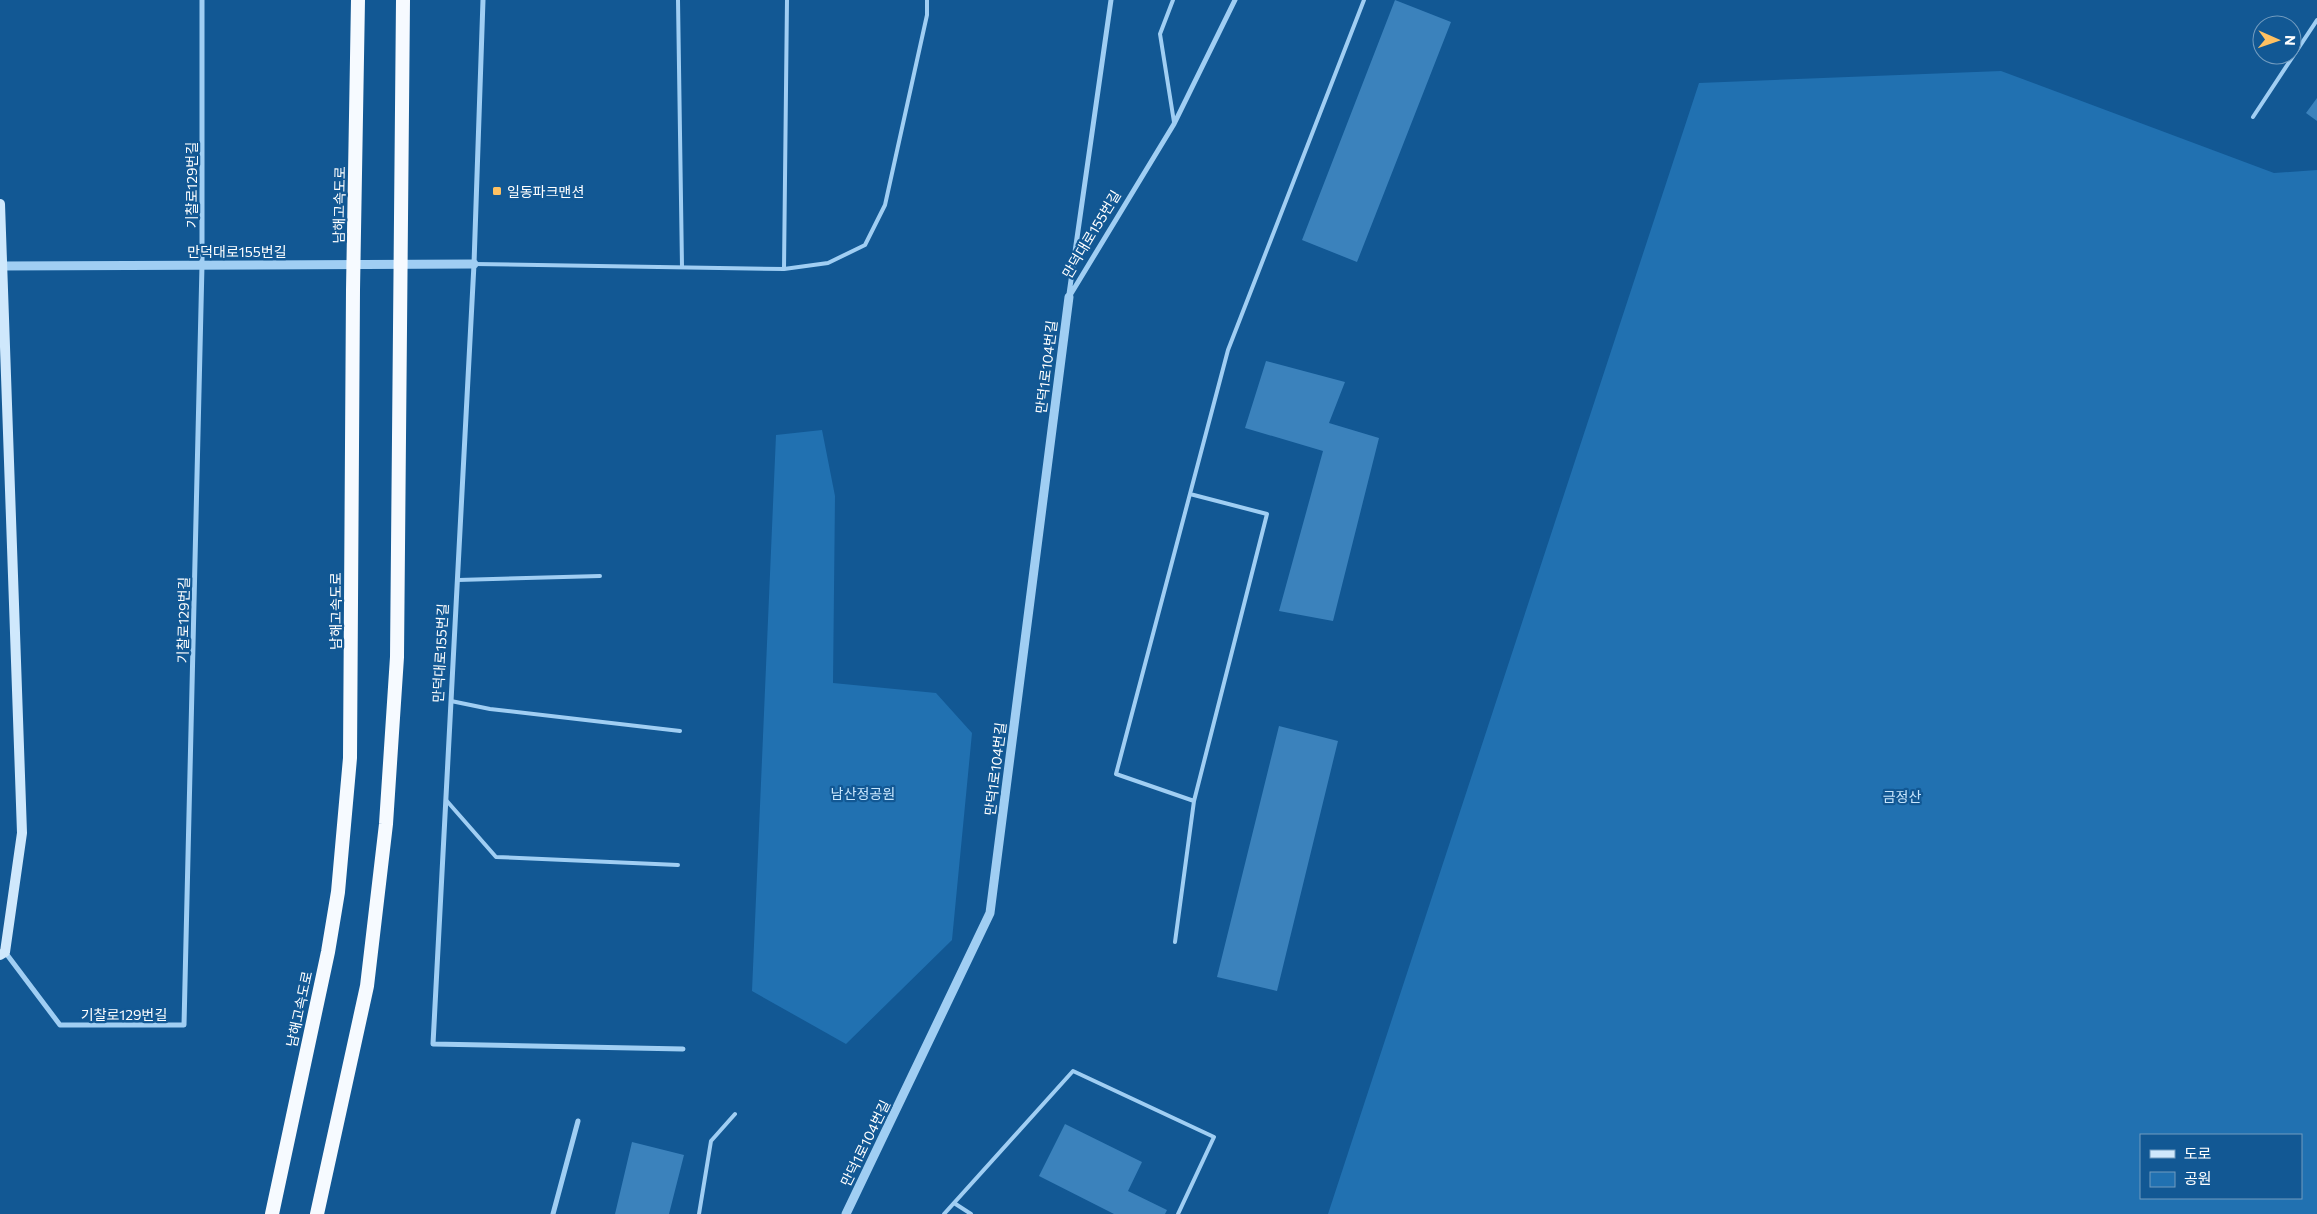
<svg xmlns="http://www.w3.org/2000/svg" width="2317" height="1214" viewBox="0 0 2317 1214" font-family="Commissioner,'Noto Sans KR',sans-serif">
<rect width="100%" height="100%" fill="#125894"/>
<path fill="#2171b1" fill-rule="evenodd" d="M2001,71L2274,173L2317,170V1214H1328L1699,83ZM2141,1135H2301V1198H2141Z
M822,430L835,496L833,683L936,693L972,733L952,940L846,1044L752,991L776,435Z"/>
<path fill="#3b82bc" d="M1395,0L1451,22L1357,262L1302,240Z
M2317,98V121L2306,113Z
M1266,361L1345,382L1329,423L1379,438L1333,621L1279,611L1323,451L1245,428Z
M1279,726L1338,741L1277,991L1217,977Z
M1065,1124L1142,1162L1128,1191L1167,1210L1165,1214H1114L1039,1176Z
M632,1142L684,1155L669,1214H615Z"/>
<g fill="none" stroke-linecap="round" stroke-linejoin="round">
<path stroke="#a0cef3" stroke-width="4" d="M678,0L682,267
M1173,0L1160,34L1174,122
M2253,117L2317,20
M474,264L784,269L828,263L865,245L885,205L927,15V0
M784,269L787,0
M1190,494L1267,514L1194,801
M458,580L600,576
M451,701L490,709L680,731
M446,800L496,857L678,865
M1175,942L1194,801L1116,774L1228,350L1364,0
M954,1203L971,1214
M699,1214L711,1141L735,1114
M944,1214L1073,1071L1214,1137L1178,1214"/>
<path stroke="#a0cef3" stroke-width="5" d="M483,0L474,264L433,1044L683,1049
M1069,294L1111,0
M1069,297L1174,124L1235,0
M5,952L60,1025H184L202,265V0
M553,1214L578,1121"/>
<path stroke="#a0cef3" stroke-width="9" d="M0,266L474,264
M846,1214L990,913L1069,297"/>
<path stroke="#cfe8fc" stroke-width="10" d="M0,204L22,833L5,952L0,955"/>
<path stroke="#f6faff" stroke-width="14" d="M272,1214L328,952L338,892L350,758L353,290L358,0
M317,1214L367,986L386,824L397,657L403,0"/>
</g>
<rect fill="#ffc162" stroke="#125894" stroke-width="2" x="492" y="186" width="10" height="10" rx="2.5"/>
<g text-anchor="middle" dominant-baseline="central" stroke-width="4.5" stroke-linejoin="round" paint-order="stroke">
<g font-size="14" fill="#fff" stroke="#125894">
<text transform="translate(191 185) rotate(-90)">기찰로129번길</text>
<text transform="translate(339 205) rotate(-89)">남해고속도로</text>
<text transform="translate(1091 234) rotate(-59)">만덕대로155번길</text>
<text x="237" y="251">만덕대로155번길</text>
<text transform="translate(1046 367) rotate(-83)">만덕1로104번길</text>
<text transform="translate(335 611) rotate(-90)">남해고속도로</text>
<text transform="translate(183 620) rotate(-89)">기찰로129번길</text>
<text transform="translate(440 653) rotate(-87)">만덕대로155번길</text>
<text transform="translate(995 769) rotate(-83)">만덕1로104번길</text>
<text transform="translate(299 1009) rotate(-78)">남해고속도로</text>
<text x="124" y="1014">기찰로129번길</text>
<text transform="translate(865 1143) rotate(-64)">만덕1로104번길</text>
</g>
<g font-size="14" fill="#fff" stroke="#125894" text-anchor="start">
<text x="507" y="191">일동파크맨션</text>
</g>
<g font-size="14" fill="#c8e6fd" stroke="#125894">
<text x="863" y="793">남산정공원</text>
<text x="1902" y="796">금정산</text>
</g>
</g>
<rect x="2140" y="1134" width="162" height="65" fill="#125894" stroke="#719bbf"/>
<rect x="2150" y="1150" width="25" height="8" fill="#cfe8fc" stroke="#719bbf"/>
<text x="2184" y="1159" font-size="15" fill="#ffffff">도로</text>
<rect x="2150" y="1172" width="25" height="15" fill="#2171b1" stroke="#719bbf"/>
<text x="2184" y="1184" font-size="15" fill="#ffffff">공원</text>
<g transform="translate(2277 40) rotate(92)"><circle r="24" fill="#125894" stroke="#719bbf"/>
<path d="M0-4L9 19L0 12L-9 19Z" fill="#ffc162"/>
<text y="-8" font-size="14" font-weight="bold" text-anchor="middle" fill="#ffffff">N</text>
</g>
</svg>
